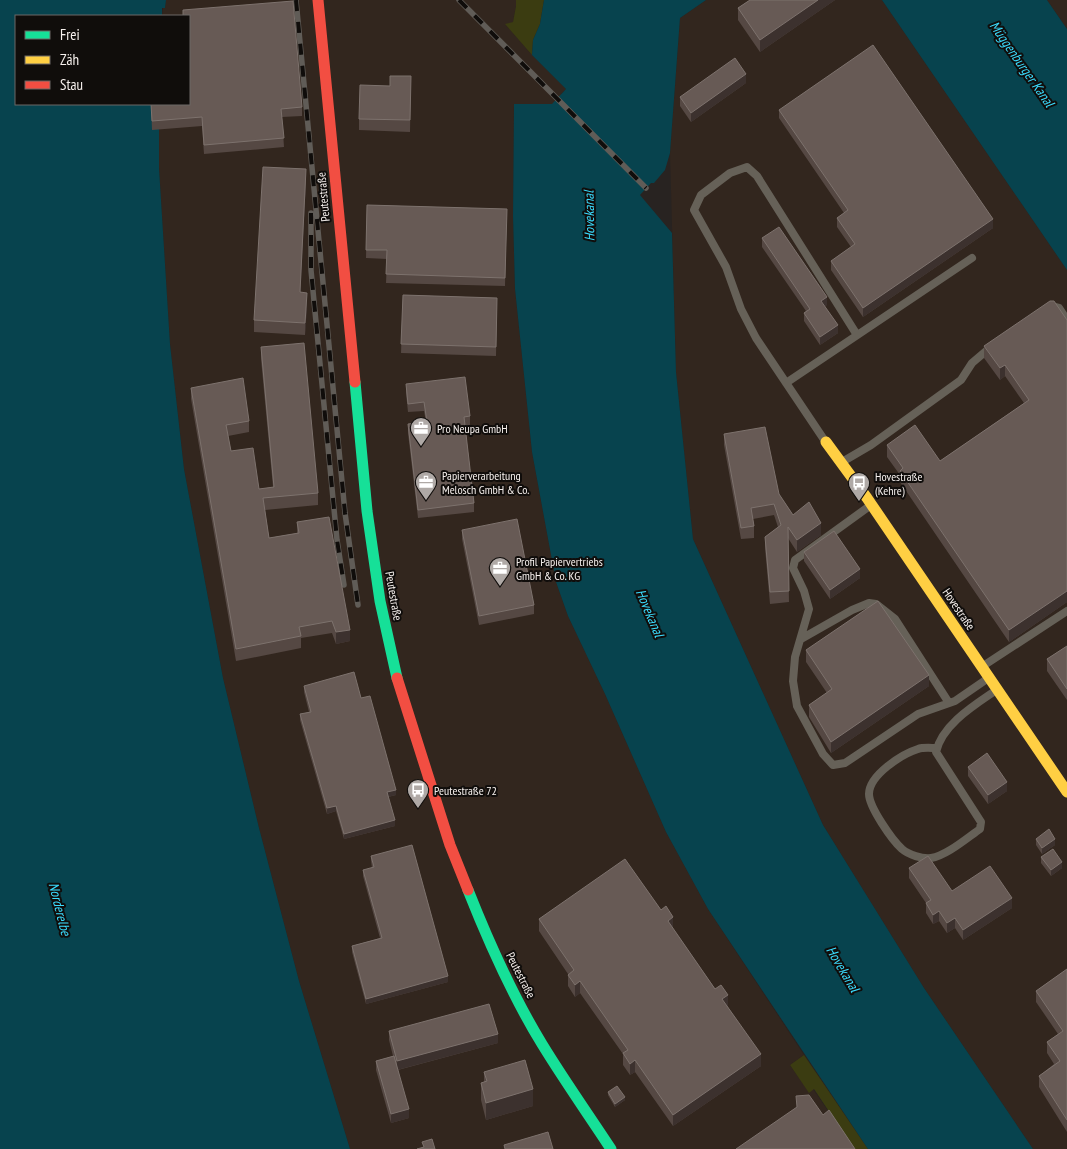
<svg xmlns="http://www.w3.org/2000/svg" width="1067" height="1149" viewBox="0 0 1067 1149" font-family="'PT Sans Narrow',sans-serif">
<rect width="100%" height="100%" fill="#282321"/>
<path fill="#32261e" d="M166,0H516V6L513,22L506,25L532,55L566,89L561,94L651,183L642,193L514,105L513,216L515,289L532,452L556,582L568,616L605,694L666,832L708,909L804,1055L790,1065L809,1092L813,1089L854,1149H350L299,981L259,828L223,678L184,469L170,344L159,168V104H189V16H162L163,8H165Z
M706,0H882L1067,270V1149H1033L924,988L823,825L693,539L676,372L670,153L680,18Z
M1047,0H1067V29Z"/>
<path fill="#3b3c11" d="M516,0H544L540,24L533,40L532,55L505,24L513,22L516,6Z
M804,1055L868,1149H854L814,1089L809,1093L790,1065Z"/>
<path fill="#07434e" d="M0,0H166L165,8H162V16H16V104H159V168L170,344L184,469L223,678L259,828L299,981L350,1149H0Z
M544,0H706L680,18L670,153L665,170L654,183H651L640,195L672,233L676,372L693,539L823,825L924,988L1033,1149H868L708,909L666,832L605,694L568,616L556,582L532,452L515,289L513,216L514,104H552L566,89L532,55L533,40L540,24Z
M882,0H1047L1067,29V270Z"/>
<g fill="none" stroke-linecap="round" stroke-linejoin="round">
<path stroke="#666158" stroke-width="8" d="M1051,306L1059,308L1067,320
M786,383L972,258
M825,441L756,338L741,309L726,267L694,210L701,195L730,173L747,167L757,176L857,335
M842,462L871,445L961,380L972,363L992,346
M871,505L795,560L793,568L804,591L809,609L795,657L793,681L797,706L823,754L833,765L845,763L918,714L955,701L987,679
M801,639L852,610L869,603L876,604L895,619L949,703
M983,666L1067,611
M937,748C931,748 923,747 918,749C902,754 869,775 869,794C869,807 892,840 902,849C909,855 922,859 931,858C946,856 967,838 980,829L981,822L936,752C942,725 973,706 995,691"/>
<path stroke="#16e098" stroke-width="11" d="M355,382L367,511L380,601L397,678
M468,890C489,943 512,995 542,1044C564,1080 588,1114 611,1149"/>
<path stroke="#ffcf43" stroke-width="11" d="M826,442L867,498L1067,792"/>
<path stroke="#f24e42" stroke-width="11" d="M318,0L355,382
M397,678L450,845L468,890"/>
<g stroke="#605c57" stroke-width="5.5">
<path id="rail" d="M296,0L345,513L358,605
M459,0L646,188
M311,213V270L337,540L344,585"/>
</g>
<use href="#rail" stroke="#100d0b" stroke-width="4" stroke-dasharray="11" stroke-linecap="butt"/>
</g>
<path fill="#554843" d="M750,0H835L760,52L738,20V8Z
M183,10L302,107V116L282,117L284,147L204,154L202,126L152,130L151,104H189V16H183Z
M411,76L410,132L359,130V119L390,86Z
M746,83L691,122L680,106V97Z
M779,110L993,228L863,317L831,270V261L851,247L837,227V218L844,213L779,118Z
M306,181L300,292L307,305L305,335L254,332V320Z
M367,205L507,209L505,286L386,283L387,259L366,258Z
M762,238L827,305L825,306L838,333L820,345L804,321V313L806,311L762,247Z
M403,295L497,298L496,356L401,353Z
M1067,320V602L1009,642L900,482V475L887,457V445L940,461L1024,403L1005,376L1000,380L984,358V346Z
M261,347L318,493V505L265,510L269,538L297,533V522L350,641L336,644L332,633L301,638V648L236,661L191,399V388L249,421V432L228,436L231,451L259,489L273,487L261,359Z
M406,384L470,416V425L465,426L474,503V512L418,518L408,433V424L426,422L424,411L408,412L406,393Z
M724,434L779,494L793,515L821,535L797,552L788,538L789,602L770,604L765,548V537L778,527L774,515L753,519L754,526V538L741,539L724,445Z
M462,530L534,605V614L479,625L462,539Z
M804,552L860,578L830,599L804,561Z
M1067,646V700L1047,671V659Z
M806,650L929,686L831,753L809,717V705L827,693L806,662Z
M304,686L361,698L396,795L388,797L395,826L344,839L336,811L327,814L300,720V714L309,712L304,692Z
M968,767L1007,791L988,804L968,776Z
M1036,839L1055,845L1042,854L1036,845Z
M371,856L448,982L366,1004L352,952V946L380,938L363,876V870L372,868L371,861Z
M1041,857L1062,868L1051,876L1041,863Z
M909,868L952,891L1012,908L963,940L955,928L947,933L939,921L933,924L926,913V903L909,878Z
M539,919L673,929L728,1007L761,1066L673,1126L635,1072L630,1075L623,1065V1054L580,993L575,997L568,986V974L539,931Z
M1067,969V1132L1039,1087V1076L1054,1064L1047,1053V1042L1058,1034L1036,1002V991Z
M389,1031L498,1043L398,1070L409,1118L391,1123L376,1070V1061L393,1056L389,1040Z
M484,1072L533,1106L486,1120L481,1100V1083L484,1082Z
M608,1092L625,1100L615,1107L608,1095Z"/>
<path fill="#3c312e" d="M818,0H835L760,52V40Z
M746,74V83L691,122V113Z
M306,169V181L300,304V292Z
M993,219V228L863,317V308Z
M307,293V305L305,335V323Z
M827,297V305L821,309V301Z
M838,325V333L820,345V337Z
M1005,365V376L1000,380V368Z
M821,523V535L797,552V540Z
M860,569V578L830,599V590Z
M1067,591V602L1009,642V630Z
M350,630V641L336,644V632Z
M929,675V686L831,753V742Z
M1007,782V791L988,804V795Z
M396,790V795L387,797V792Z
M336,806V811L327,814V808Z
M395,820V826L344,839V834Z
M1055,839V845L1042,854V848Z
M1062,862V868L1051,876V870Z
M1012,898V908L963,940V930Z
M939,911V921L933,924V915Z
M673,917V928L668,921Z
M955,918V928L947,933V923Z
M448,976V982L366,1004V999Z
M580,981V993L575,997V985Z
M728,995V1007L722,999Z
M498,1034V1043L397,1070V1061Z
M761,1054V1066L673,1126V1115Z
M635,1060V1072L630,1075V1064Z
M533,1089V1106L486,1120V1103Z
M625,1097V1100L615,1107V1104Z
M409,1109V1118L391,1123V1114Z"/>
<path fill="#675a55" stroke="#7d726d" d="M750,0H818L760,40L738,8Z
M293,1L302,107L281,109L284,138L204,145L202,117L152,121L151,104H189V16H183V10Z
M873,45L993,219L863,308L831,261L855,244L837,218L848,210L779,110Z
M735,58L746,74L691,113L680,97Z
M390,76H411L410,120L359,119L360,85L390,86Z
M263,167L306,169L300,292L307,293L305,323L254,320Z
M367,205L507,209L505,278L386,274L387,250H366Z
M779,227L827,297L821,301L838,325L820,337L804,313L810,309L762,238Z
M403,295L497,298L496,347L401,344Z
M1050,301H1054L1067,320V591L1009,630L900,471L903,468L887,445L915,425L940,461L1029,400L1005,365L1000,368L984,346Z
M304,343L318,493L263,498L269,538L299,533L297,522L329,517L350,630L336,632L332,621L299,627L301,636L236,649L191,388L243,378L249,421L226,425L231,451L253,448L259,489L274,487L261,347Z
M465,377L470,416L464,417L474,503L418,510L408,424L427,422L424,402L408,404L406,384Z
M765,427L779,494L793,515L809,502L821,523L797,540L788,527L789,591L770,592L765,537L781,525L774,504L751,508L754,526L741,528L724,434Z
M517,519L534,605L479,616L462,530Z
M834,531L860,569L830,590L804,552Z
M878,601L929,675L831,742L809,705L832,689L806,650Z
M1067,646V689L1047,659Z
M354,672L361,698L370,696L396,790L387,792L395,820L344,834L336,806L327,808L300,714L311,712L304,686Z
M987,753L1007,782L988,795L968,767Z
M1049,829L1055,839L1042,848L1036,839Z
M412,845L448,976L366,999L352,946L382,938L363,870L374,867L371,856Z
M1053,849L1062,862L1051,870L1041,857Z
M928,856L952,891L990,866L1012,898L963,930L955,918L947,923L939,911L933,915L926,903L931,900L909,868Z
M625,859L661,910L666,906L673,917L668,921L715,989L721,985L728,995L722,999L761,1054L673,1115L635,1060L630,1064L623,1053L628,1050L580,981L575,985L568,975L574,970L539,919Z
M1067,969V1120L1039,1076L1060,1061L1047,1042L1063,1031L1036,991Z
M489,1004L498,1034L397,1061L389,1031Z
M394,1056L409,1109L391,1114L376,1061Z
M525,1060L533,1089L486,1103L481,1083L487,1081L484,1072Z
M617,1086L625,1097L615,1104L608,1092Z
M809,1095L823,1115L829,1110L855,1149H736L797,1107L796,1096Z
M548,1132L553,1149H505L504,1145Z
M432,1139L435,1149H417L424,1147L422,1142Z"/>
<defs>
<g id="office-pin" transform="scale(1.125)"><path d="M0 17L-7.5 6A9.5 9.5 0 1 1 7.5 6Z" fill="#afa9a6" stroke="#100d0b"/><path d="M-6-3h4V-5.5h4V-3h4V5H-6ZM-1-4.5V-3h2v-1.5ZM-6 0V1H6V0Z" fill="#fff"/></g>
<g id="bus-pin" transform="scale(1.125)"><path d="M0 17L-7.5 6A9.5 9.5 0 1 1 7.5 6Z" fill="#afa9a6" stroke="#100d0b"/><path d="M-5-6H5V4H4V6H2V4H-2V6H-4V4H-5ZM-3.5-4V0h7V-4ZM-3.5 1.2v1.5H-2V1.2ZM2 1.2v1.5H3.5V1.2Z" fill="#fff"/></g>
</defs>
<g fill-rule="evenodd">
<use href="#office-pin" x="421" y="428"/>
<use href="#office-pin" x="426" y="482"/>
<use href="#bus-pin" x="859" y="483"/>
<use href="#office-pin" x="500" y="568"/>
<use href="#bus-pin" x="418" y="790"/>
</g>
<g text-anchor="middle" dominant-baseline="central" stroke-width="4" stroke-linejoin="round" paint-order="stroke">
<g font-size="12" fill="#f7f1ee" stroke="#100d0b">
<text transform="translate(323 197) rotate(-95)">Peutestraße</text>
<text transform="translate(394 596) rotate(80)">Peutestraße</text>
<text transform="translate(959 609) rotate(56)">Hovestraße</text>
<text transform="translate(521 975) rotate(63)">Peutestraße</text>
</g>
<g font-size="12" fill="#f7f1ee" stroke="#100d0b" text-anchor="start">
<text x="437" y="428">Pro Neupa GmbH</text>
<text x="442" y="475">Papierverarbeitung<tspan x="442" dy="14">Melosch GmbH &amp; Co.</tspan></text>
<text x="875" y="476">Hovestraße<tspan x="875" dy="14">(Kehre)</tspan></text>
<text x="516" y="561">Profil Papiervertriebs<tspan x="516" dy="14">GmbH &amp; Co. KG</tspan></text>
<text x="434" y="790">Peutestraße 72</text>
</g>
<g font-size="14" font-style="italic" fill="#3adbfd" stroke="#100d0b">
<text transform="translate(1022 64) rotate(55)">Müggenburger Kanal</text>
<text transform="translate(589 216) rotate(-91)">Hovekanal</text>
<text transform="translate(650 613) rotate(67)">Hovekanal</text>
<text transform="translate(60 909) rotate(76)">Norderelbe</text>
<text transform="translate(843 969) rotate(59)">Hovekanal</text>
</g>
</g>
<rect x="15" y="15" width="175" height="90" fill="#100d0b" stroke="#6c6866"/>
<rect x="25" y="31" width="25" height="8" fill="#16e098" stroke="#6c6866"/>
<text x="60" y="40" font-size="15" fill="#f7f1ee">Frei</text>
<rect x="25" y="56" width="25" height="8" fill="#ffcf43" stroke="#6c6866"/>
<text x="60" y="65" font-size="15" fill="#f7f1ee">Zäh</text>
<rect x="25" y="81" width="25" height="8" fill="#f24e42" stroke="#6c6866"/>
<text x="60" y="90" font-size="15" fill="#f7f1ee">Stau</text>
</svg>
